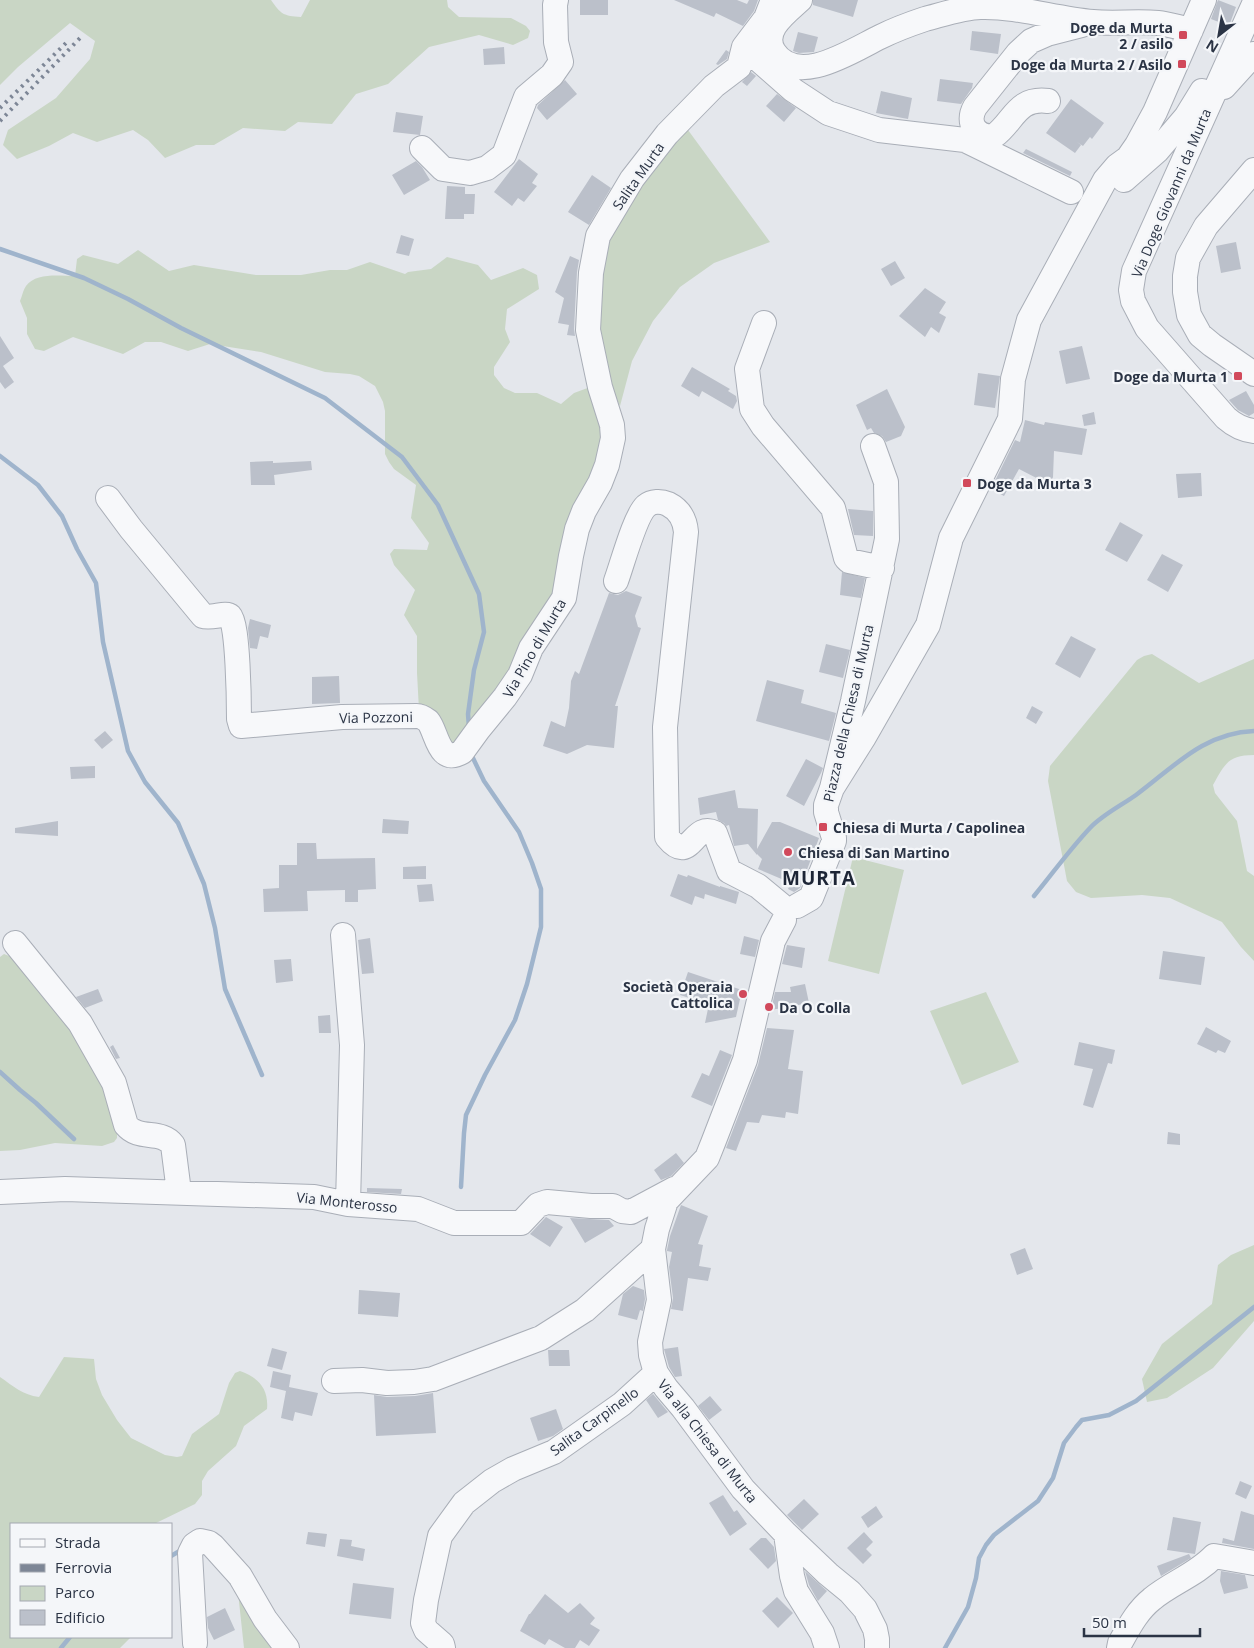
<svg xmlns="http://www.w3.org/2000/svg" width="1254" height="1648" viewBox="0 0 1254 1648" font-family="'Open Sans',sans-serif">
<rect width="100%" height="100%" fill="#e4e7ec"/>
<path fill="#c9d6c5" d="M0,0H271C281,14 283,16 301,17L310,0H447L448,7L459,17L511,18L526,26L530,31L528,38L513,45L479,35L429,47L388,84L356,94L332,124L298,122L285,131L243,128L214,145H196L165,158L148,140L133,130L97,142L73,133L49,146L17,159L3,145L8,130L56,98L90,59L95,41L70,23L18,67L0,85Z
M688,130L770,242L714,263L680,287L653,321L632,361L620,406L605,374L595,338L603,246L655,161Z
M138,250L169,271L194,265L256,275H301L330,270H347L370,262L405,274L408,272L431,269L447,257L478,265L491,280L523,268L537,275L539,289L507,309L505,329L510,342L494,367V375L504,388L515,393H537L561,404L574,393L593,386L608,421L564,573L515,670L455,748L419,710L417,673V636L404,615L415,590L394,565L390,554L394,549L427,550L429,543L411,518L416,485L394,469L389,462L385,454V411L383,402L375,386L359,376L350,374L325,372L261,352L210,344L188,351L161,342H145L123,354L73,337L44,351L35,349L27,334V318L20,301C22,297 23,290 26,286C36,272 60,276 75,276L77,259L83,255L118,264Z
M1152,654L1199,683L1254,659V755C1228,755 1225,764 1213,785L1215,793L1237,821L1247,871L1254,876V961L1241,947L1222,922L1170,898L1142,895L1091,898L1076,892L1067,881L1048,781L1050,766L1137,660L1144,656Z
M853,857L904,870L879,974L828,961Z
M4,954L9,956L18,961L77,1036L115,1100L117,1133V1138L114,1142L102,1146L55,1143L20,1150L0,1151V957Z
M986,992L1019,1062L962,1085L930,1011Z
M1254,1245V1321L1213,1368L1167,1398L1147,1402L1142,1379L1162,1344L1212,1304L1218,1265L1231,1255Z
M64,1357L94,1359L96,1379L102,1395L117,1420L131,1438L165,1455L177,1457L182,1456L192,1434L219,1414L229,1383L235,1373L240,1371C258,1377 269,1389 267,1409L244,1426L236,1446L208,1471L202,1481V1495L195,1504L154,1524H11V1637H131L120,1648H0V1377C13,1386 23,1395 39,1397Z
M237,1583L279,1648H244Z"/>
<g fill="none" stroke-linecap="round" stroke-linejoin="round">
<path stroke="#9fb4cc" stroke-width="4.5" d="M0,249L84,278L128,299L181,328L325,398L402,457L438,505L479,594L484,632L474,670L468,714L469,727
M0,456L38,485L62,516L77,549L96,583L103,642L128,751L145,782L178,823L204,884L215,928L225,989L262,1075
M1034,896C1053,873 1070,849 1090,828C1102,815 1122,805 1136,795C1174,767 1203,733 1254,731
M0,1072L20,1090L36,1103L74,1139
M461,1187L464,1133L466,1115L485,1075L515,1020L527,984L541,927V889L532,863L519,832L484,781L472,756V752
M171,1556L183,1549
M61,1648L70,1637
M945,1648L968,1607L976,1578L979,1558L986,1545L994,1535L1038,1501L1053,1478L1064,1443L1076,1427L1082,1420L1109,1415L1136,1401L1254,1307"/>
</g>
<path fill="#bbc0ca" d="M580,0H608V15H580Z
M674,0H737L747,4L749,0H758L754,11L743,26L716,13L714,17Z
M813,0H858L853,17L813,5Z
M1218,0L1236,7L1229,26L1211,19Z
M972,31L1001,34L998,54L970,50Z
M798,32L818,37L814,52L799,53L793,51Z
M504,47L505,64L484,65L483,49Z
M726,50L729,52L727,59L718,65L716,64Z
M751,72L756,76L747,86L742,82Z
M940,79L973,83L972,88L961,104L937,101Z
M565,80L577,94L547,120L537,108L538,105Z
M881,91L912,98L908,119L876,113Z
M777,94L796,108L784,122L766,106Z
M1071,99L1104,123L1092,139L1090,137L1083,146L1077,142L1081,145L1075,153L1046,133Z
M396,112L423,116L420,135L393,132Z
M1026,149L1072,172L1070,176L1023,153Z
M519,159L538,174L532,183L537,186L524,202L518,198L512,206L494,192Z
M416,161L422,167L430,180L404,195L392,175Z
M592,175L611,188L589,225L568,212Z
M447,186L465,187V194H475L474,214H464V219H445Z
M401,235L414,239L409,256L396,253Z
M1236,242L1241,269L1221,273L1216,246Z
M570,256L579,260L577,272L574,329L575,336L567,335L569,325L558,323L564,298L555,292Z
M895,261L905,278L891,286L881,269Z
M925,288L946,302L939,313L946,317L939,333L931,327L925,337L899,316Z
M0,336L14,358L3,366L14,382L5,389L0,382Z
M1082,346L1090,379L1066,384L1059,351Z
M692,367L730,389L728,391L736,396L737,401L733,409L702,391L699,397L681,386Z
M978,373L1000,376L995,408L974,405Z
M887,389L905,427L901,436L886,442L882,436L874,433L871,428L867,430L856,405Z
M1246,391L1254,405V413L1249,416L1238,410L1229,400Z
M1094,412L1096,424L1084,426L1082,415Z
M1025,420L1044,425L1045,422L1087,429L1082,455L1054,451L1053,477L1050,485L1019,469L1004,496L991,489L1015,440L1020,442Z
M273,461V463L311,461L312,470L274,475L275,485H251L250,462Z
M1201,473L1202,496L1178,498L1176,474Z
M848,509L873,511V536L854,535Z
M1120,522L1143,535L1127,562L1105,550Z
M1162,554L1183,565L1168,592L1147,580Z
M842,572L865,578L861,598L840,595Z
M626,591L642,597L635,616L638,627L641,628L615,706H618L614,748L587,745L567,754L543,746L551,721L565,727L569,708L571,681L575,671L579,674L609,593L618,595Z
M250,619L271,625L268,638L260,636L257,649L250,648L248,628Z
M1071,636L1096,649L1080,678L1055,664Z
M826,644L850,650L843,678L819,672Z
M339,676L340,703L312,704V677Z
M767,680L804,690L801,703L836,713L829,741L756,721Z
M1032,706L1043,712L1036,724L1026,718Z
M105,731L113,740L102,749L94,740Z
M806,759L823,768L821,773L804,806L786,796Z
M95,766V778L71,779L70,767Z
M735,790L738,808L758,809L757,849L772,822H780L819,838L800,888L794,892L788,889L791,883L758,869L762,859L757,854V855L748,844L734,846L729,825L726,826L724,823L718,820L716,812L700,815L698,798Z
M383,819L409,821L408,834L382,833Z
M58,821V836L15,833V828Z
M297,843H316L317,859L375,858L376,889L358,890V902H345V890L307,891L308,911L264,912L263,889L279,888V865H297Z
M426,866V879H403V867Z
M678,874L687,877L688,875L720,887V886L739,892L736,904L705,894L704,899L695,896L692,905L670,896Z
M432,884L434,901L419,902L417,885Z
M744,936L759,940L755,957L740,954Z
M370,938L374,973L362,974L358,940Z
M787,945L805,948L802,968L782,964Z
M1163,951L1205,957L1201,985L1159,979Z
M291,959L293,981L276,983L274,960Z
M688,972L742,990L736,1017L705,1023L709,1004L680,995Z
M805,984L809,1003L771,1010L775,992H791L790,987Z
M98,989L103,1001L85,1008L76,997Z
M330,1015L331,1033H319L318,1016Z
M1206,1027L1231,1041L1225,1053L1218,1050L1216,1053L1197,1044Z
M767,1028L794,1030L788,1069L803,1071L798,1114L786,1112L785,1118L762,1115L759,1123L747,1122L736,1151L726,1148L758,1065Z
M1079,1042L1115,1050L1112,1064L1108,1063L1093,1108L1083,1105L1093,1069L1074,1065Z
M113,1045L120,1058L116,1059L110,1047Z
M720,1050L732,1055L712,1106L691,1097L702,1073L709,1076Z
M1168,1132L1180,1134V1145L1167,1144Z
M676,1153L684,1163L671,1176L661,1180L654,1170Z
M367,1188L402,1189L401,1194L367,1192Z
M681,1205L708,1216L698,1244L703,1245L699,1266L711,1268L708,1281L688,1278L683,1311L671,1309L673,1298L669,1267L672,1252L667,1251V1250L670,1236Z
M546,1217L563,1227L550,1247L530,1234Z
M570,1218L609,1220L614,1226L585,1243Z
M1025,1248L1033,1269L1017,1275L1010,1254Z
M633,1286L644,1290L645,1299L643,1311L640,1310L637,1320L618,1315L623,1294Z
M359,1290L400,1293L398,1317L358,1314Z
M678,1347L682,1376L675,1377L669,1367L664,1349Z
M272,1348L287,1352L282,1370L267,1366Z
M548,1350H569L570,1366H549Z
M273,1371L291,1375L289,1387L318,1393L312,1416L295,1412L293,1421L281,1418L286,1391L270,1387Z
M433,1393L436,1433L376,1436L374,1395L387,1397L415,1396Z
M653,1394L668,1412L658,1418L646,1400Z
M710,1396L722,1410L709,1420L698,1406Z
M556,1409L563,1429L553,1436L538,1441L530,1418Z
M1240,1481L1252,1486L1246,1499L1235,1494Z
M723,1495L734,1512L737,1510L747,1524L730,1536L709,1503Z
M804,1499L819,1514L802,1530L787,1515Z
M876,1506L883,1517L868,1528L861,1517Z
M1241,1511L1254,1515V1549L1222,1543L1223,1538L1234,1541Z
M1173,1517L1201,1522L1195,1554L1167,1550Z
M308,1532L327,1534L325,1547L306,1544Z
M864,1532L873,1542L866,1549L872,1555L863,1564L847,1548Z
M761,1538H766L774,1547L776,1561L768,1569L749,1549Z
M340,1539L352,1540L351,1546L365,1549L363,1561L337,1556Z
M1189,1554L1191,1558L1161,1576L1157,1566Z
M805,1571L827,1591L818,1601L809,1585Z
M1221,1571L1245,1575L1248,1588L1224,1594L1220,1581Z
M353,1583L394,1588L391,1619L349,1614Z
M545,1594L568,1613L580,1603L595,1618L590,1624L600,1630L589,1646L580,1640L575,1648H565L549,1639L545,1645L520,1631L529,1614H530Z
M777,1597L793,1613L778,1628L762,1611Z
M225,1608L235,1630L214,1640L208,1628L207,1617Z"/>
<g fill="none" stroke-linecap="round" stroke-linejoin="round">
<g stroke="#a9aeb7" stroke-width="26">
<path id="minor" d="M800,0C787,12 760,31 774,52C797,88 853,50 880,37C894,30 910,24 925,19C941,15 964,7 981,7C1018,6 1056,19 1093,22C1115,24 1136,21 1158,23C1169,24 1180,28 1191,30
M1254,4L1134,271L1131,290L1133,301L1147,328L1226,418C1234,425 1243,430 1254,431
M744,47L793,90L828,113L879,130L965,140L1071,192
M1224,87L1254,54
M1048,101C1016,97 1014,122 994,136C976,138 966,123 975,107L1018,53L1031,41L1047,34L1082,25
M422,148L443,169L470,173L487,168L504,155L526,97L552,75L561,62L556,42L555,5L556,0
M1254,170L1206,226L1188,258L1185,276V292L1189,315L1200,335L1212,345L1254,374
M1124,180L1157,151L1186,117L1202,91
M764,323L747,369L752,409L763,426L833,508L846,558L849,561L882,568
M108,498L131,529L203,616C211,619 226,612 230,616C238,624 239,703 239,719L241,726L342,717L417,716C421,716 424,718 428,721C437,731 438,766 462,752L478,730L505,697L520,675L531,648L564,598L571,556L577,529L584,511L600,483L607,465L613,438L612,425L600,387L588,330L591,273L598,236L632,179L667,134L714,86L739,67L744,47L766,18L773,0
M616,581C622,565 635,516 646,506C652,501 661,501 668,504C680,510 685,520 686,532L665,727L667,837C691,867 692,821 715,833L729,871L758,886L781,905
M832,788L864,737L928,625L951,538L1010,419L1013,379L1029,320L1105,180L1117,166L1128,158L1137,145L1155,112L1204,0
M797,906L811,898L834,841V838L826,812V805L832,788L853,701L887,539L886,482L873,446
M784,920L773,941L745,1060L713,1143L707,1158L666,1201L657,1229L653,1249L659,1300L650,1342L651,1355L656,1373L666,1388L683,1408L743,1489L786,1534L828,1574L850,1592L865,1609L875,1629L877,1639V1648
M343,935L352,1045L348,1204
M15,943L80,1023L114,1083L126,1125C139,1141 161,1129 173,1145L179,1192
M0,1192L65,1189L314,1197L348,1204L418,1209L454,1223H521L538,1205L547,1202L591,1206H613L622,1211L631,1212L674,1189
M334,1381L362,1380L387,1383L414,1382L433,1379L541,1338L585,1310L653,1249
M786,1534L792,1576L796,1591L822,1633L827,1648
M195,1643L190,1553L194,1545L200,1541L209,1543L213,1546L240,1576L265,1619L287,1648
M443,1648L442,1644L426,1630L423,1623L426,1600L440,1536L464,1503L492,1481L513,1469L554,1452L622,1404L656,1373
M1119,1648L1120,1643C1129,1627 1137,1611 1152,1599C1171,1583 1196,1575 1214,1556L1254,1563"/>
</g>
<use href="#minor" stroke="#f7f8fa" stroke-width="24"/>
<path stroke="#7d8696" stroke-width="4" stroke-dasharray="2.5 5" stroke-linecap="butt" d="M0,108L69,40
M0,121L81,37"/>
</g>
<g fill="#d1495b" stroke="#f4f6f9" stroke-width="2">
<rect x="1178" y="30" width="10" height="10" rx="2.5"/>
<rect x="1177" y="59" width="10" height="10" rx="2.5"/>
<rect x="1233" y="371" width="10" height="10" rx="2.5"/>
<rect x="962" y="478" width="10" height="10" rx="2.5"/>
<rect x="818" y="822" width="10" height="10" rx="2.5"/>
<circle cx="788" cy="852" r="5"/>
<circle cx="743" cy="994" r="5"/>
<circle cx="769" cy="1007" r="5"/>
</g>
<g text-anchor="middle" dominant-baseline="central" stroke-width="4.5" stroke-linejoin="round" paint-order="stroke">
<g font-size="14" font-weight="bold" fill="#2b3445" stroke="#f4f6f9" text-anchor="end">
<text x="1173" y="27">Doge da Murta<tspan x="1173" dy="16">2 / asilo</tspan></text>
<text x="1172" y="64">Doge da Murta 2 / Asilo</text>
<text x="1228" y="376">Doge da Murta 1</text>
<text x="977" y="483" text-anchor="start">Doge da Murta 3</text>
<text x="833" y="827" text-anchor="start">Chiesa di Murta / Capolinea</text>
<text x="798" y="852" text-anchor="start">Chiesa di San Martino</text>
<text x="733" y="986">Società Operaia<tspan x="733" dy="16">Cattolica</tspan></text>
<text x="779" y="1007" text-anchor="start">Da O Colla</text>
</g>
<g font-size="14" fill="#2b3445" stroke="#f4f6f9">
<text transform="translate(638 176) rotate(-55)">Salita Murta</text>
<text transform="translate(1171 193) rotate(-67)">Via Doge Giovanni da Murta</text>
<text transform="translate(534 648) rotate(-60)">Via Pino di Murta</text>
<text transform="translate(848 713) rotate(-77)">Piazza della Chiesa di Murta</text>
<text transform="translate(376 717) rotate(-1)">Via Pozzoni</text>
<text transform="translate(347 1202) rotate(6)">Via Monterosso</text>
<text transform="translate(594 1421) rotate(-36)">Salita Carpinello</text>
<text transform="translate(708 1441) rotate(52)">Via alla Chiesa di Murta</text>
</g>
<g font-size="19" font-weight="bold" letter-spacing="1" fill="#1d2536" stroke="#f4f6f9">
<text x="819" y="878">MURTA</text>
</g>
</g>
<rect x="10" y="1523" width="162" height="115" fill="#f4f6f9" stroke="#a4a8b1"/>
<rect x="20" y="1539" width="25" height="8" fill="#f7f8fa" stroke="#a4a8b1"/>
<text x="55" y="1548" font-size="15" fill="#2b3445">Strada</text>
<rect x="20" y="1564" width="25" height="8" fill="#7d8696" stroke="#a4a8b1"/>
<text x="55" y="1573" font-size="15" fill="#2b3445">Ferrovia</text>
<rect x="20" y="1586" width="25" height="15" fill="#c9d6c5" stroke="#a4a8b1"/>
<text x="55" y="1598" font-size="15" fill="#2b3445">Parco</text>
<rect x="20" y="1610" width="25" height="15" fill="#bbc0ca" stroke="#a4a8b1"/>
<text x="55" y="1623" font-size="15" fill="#2b3445">Edificio</text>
<g transform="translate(1219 35) rotate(211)" stroke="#f4f6f9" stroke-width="4" paint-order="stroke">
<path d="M0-4L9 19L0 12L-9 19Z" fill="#2b3445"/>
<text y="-8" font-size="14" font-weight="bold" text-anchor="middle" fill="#2b3445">N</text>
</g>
<path d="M1084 1628v8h116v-8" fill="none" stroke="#2b3445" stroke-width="2.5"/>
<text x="1092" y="1628" font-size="15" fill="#2b3445" stroke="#f4f6f9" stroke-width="4" paint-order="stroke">50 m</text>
</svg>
